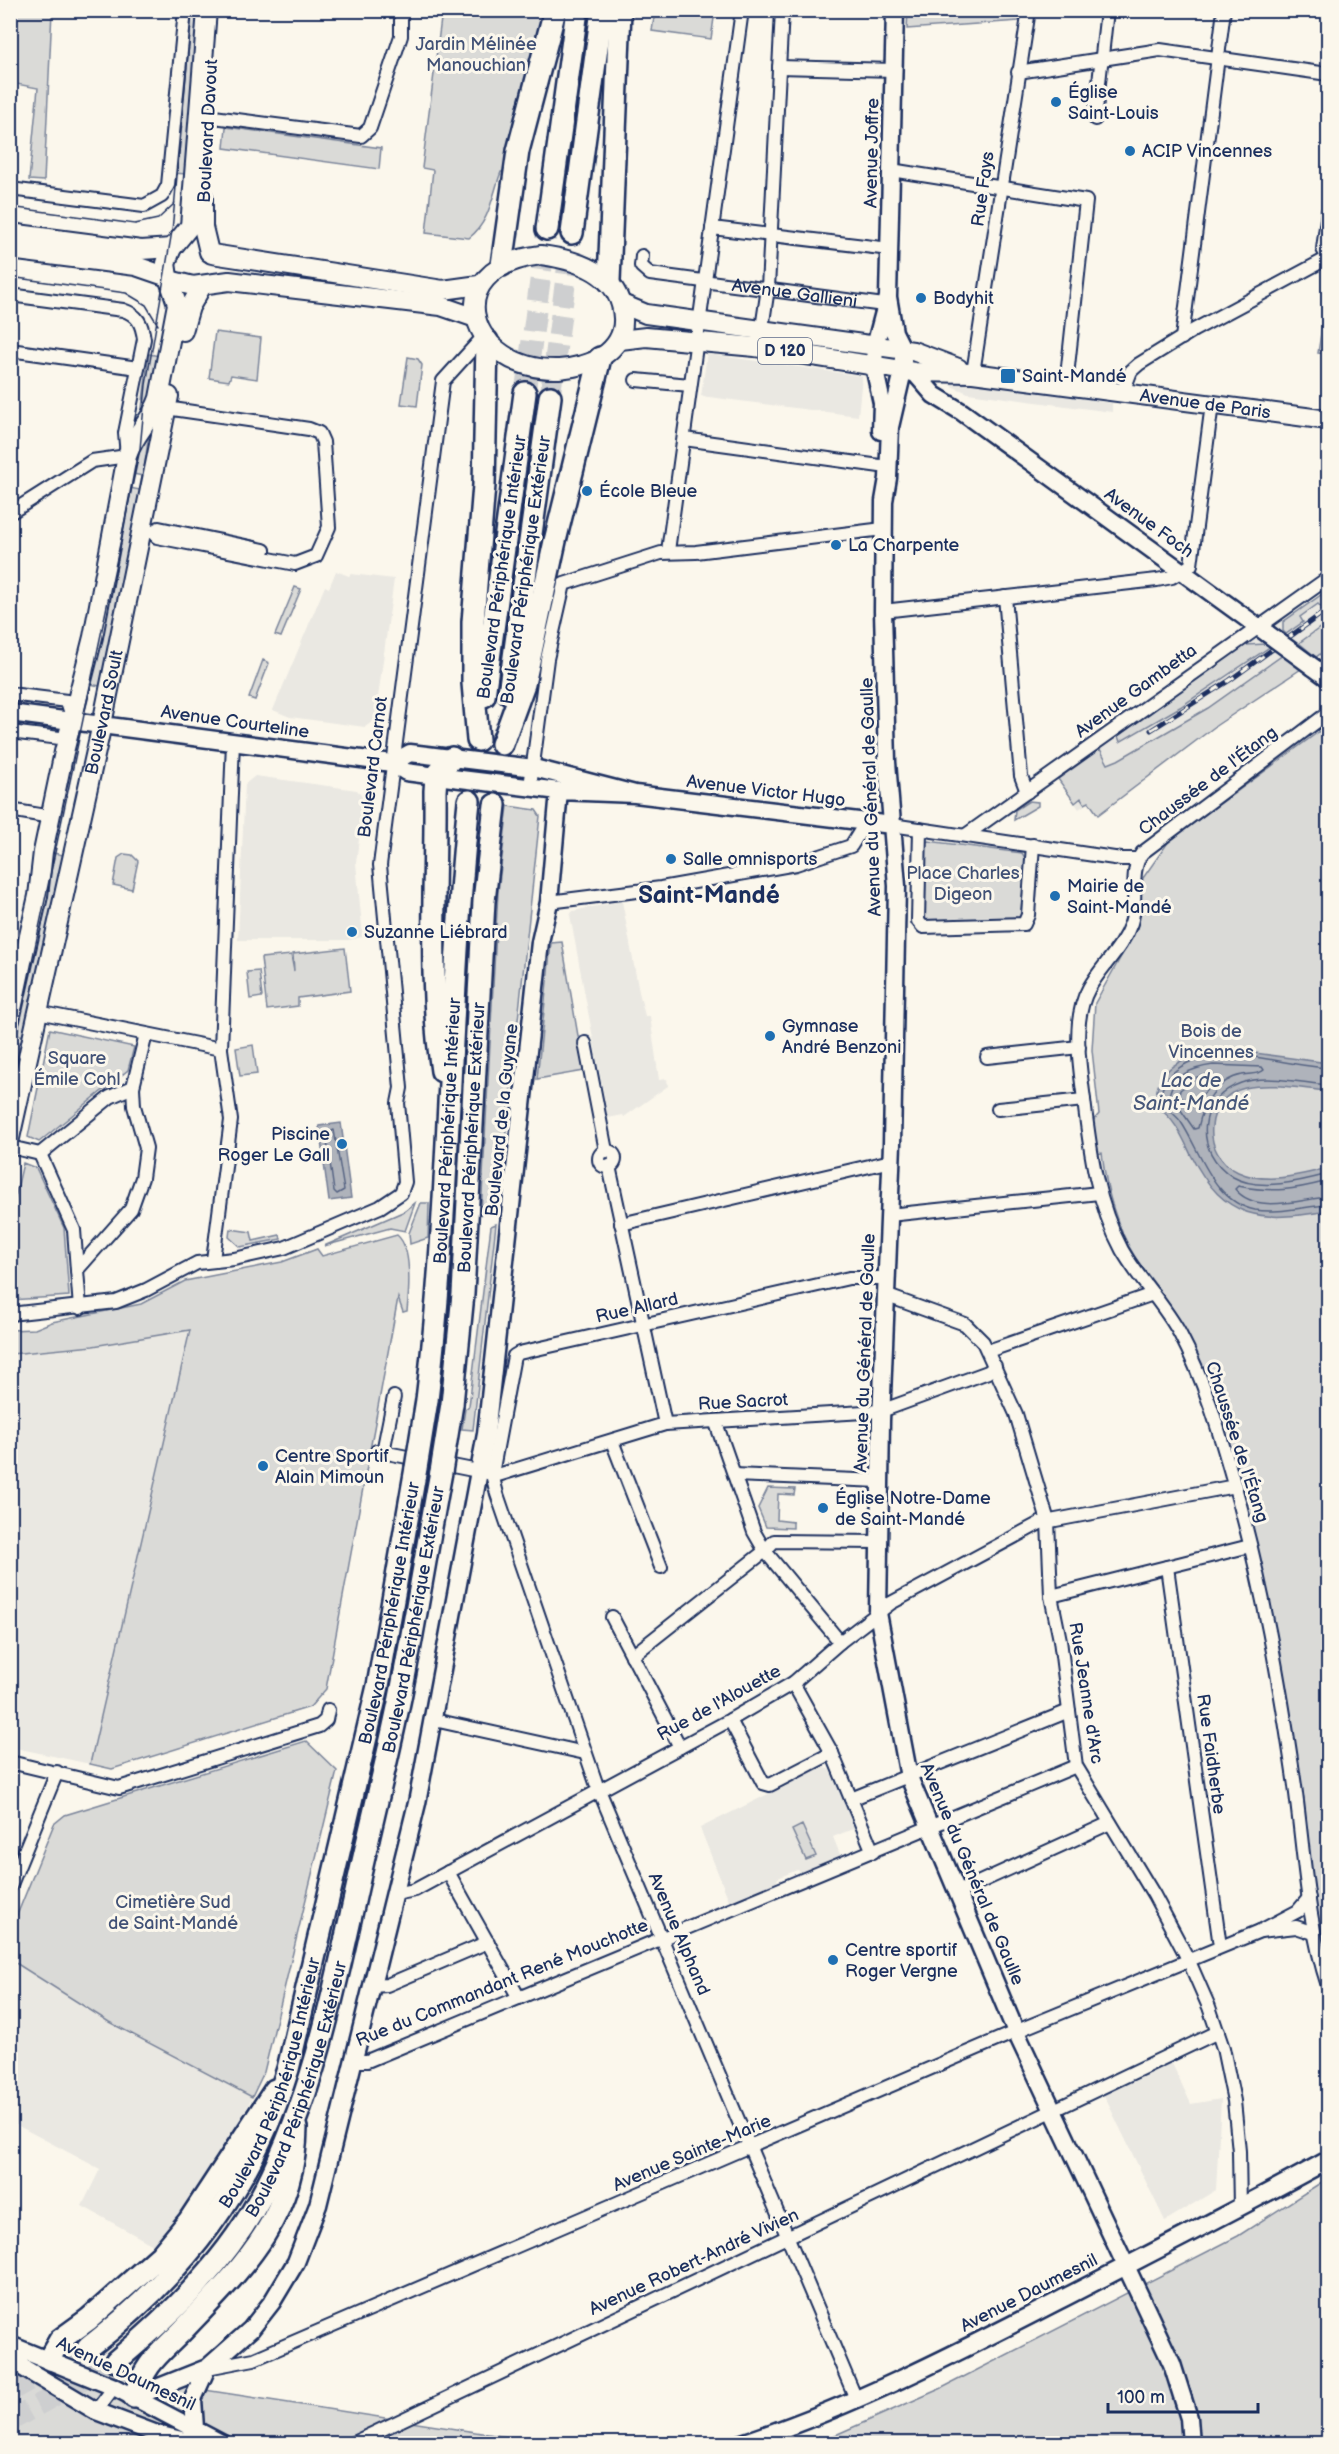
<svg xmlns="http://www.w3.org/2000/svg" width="1339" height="2454" viewBox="0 0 1339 2454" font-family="'Balsamiq Sans',sans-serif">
<rect width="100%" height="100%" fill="#fbf7ec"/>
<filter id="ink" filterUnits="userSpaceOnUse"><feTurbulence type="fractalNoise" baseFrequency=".0167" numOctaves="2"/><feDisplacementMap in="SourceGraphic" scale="12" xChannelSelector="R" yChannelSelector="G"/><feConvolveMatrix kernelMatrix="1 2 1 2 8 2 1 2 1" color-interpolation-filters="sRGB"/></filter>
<g filter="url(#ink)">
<path fill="#eae8e2" d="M707,354L862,376L858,416L701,396Z
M956,379L1112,403V412L968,393L949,385Z
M336,571L349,576L351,574L394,579L375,720L365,727L290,717L273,710L325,586L329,588Z
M1328,590V648L1217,725L1098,815L1089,802L1079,809L1058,779L1245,645Z
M255,776L357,790L364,799L356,863L363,937L348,940H238L245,784Z
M622,901L639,992L645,1016H650L659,1080L667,1079L668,1086L624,1117L623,1115L608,1118L570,915L573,911Z
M190,1330L90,1764L11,1747V1354L93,1346Z
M822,1767L830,1770L855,1828L833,1837L841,1857L802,1872L797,1870L778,1878L776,1883L730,1903L700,1828Z
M10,1960L252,2097L227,2149L155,2246L82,2206L100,2169L11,2122Z
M1169,2057L1191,2104L1221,2099L1216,2190L1165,2221L1101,2089Z"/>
<path fill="#dadad7" stroke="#7a849a" stroke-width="1.5" d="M15,11H52L44,181L29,180L38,88L11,83Z
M190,11H200L186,174L174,173Z
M442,11H548L504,172H501C492,196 490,222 469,238L426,233L433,170L422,168Z
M655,11H715L711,39L652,31Z
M908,11V10L1021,11L1019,21L907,29Z
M226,127L381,148L379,169L224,148Z
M1328,287V354L1318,353Z
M215,332L261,338L257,379L231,375L229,381L209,378Z
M149,354L160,356L153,393L140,423Z
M408,357L418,359L422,365L417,406L401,404Z
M150,427L143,476L133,474L137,450Z
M130,488L140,490L139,498L142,499L104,680H101L100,686L90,684Z
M295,587L301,589L281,637L275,635Z
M1328,590V603L1322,608L1318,604L1300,617L1303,622L1286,634L1283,631V622Z
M1328,622V648L1316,657L1299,643Z
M1268,644L1271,646L1180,707L1120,742L1118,736L1245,645Z
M1283,655L1301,669L1217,725L1098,815L1089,802L1085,804L1081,798L1075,803L1058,779L1100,749L1108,764L1118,760L1208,708Z
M263,660L269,663L255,700L249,698Z
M1328,725V1969L1313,1891L1301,1787L1210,1388C1199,1363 1190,1337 1175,1313C1163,1294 1148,1276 1135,1257C1116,1226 1106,1189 1102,1153L1096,1154L1091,1123L1099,1114L1092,1050L1095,1003L1137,928L1143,878L1169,841Z
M1029,801L1038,802V806L1014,820L1015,810Z
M508,806L536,810L540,816L498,1205L481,1214L498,892Z
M928,841L1022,853L1026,860L1020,920L926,922L923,914L924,843Z
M48,852L69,856L25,1036L15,1034V1025Z
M124,854L132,855L138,861L132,889L113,885L118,858Z
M562,942L584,1071L537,1079L551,943Z
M345,948L350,991L298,998V1006L267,1010L261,958L291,955L294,971L293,954Z
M259,971L262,997L250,999L247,972Z
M50,1029L134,1047L128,1070L39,1142L28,1137Z
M14,1041L24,1043L11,1112L10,1048Z
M253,1045L257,1074L240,1076L236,1048Z
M23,1163L36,1168L64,1228L69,1296L11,1300V1215Z
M415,1203L405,1231L390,1228L324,1246L405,1211Z
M421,1203H429L428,1238L410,1244L409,1233Z
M496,1224L473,1430L462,1429L465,1409L469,1406L491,1226Z
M230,1229L251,1232L253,1241L280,1235L281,1239L240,1247L229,1237Z
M397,1235C413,1248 409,1292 407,1311L403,1312L398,1298L326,1689L310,1707L112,1769L90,1764L190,1330L93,1346L11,1354V1330L35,1329L52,1322L141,1304L185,1281L282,1262L317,1249L322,1256Z
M768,1488L795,1489L794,1495L778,1494L777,1520L793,1522V1528L766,1527L758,1508Z
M306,1741L337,1771L264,2072L252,2097L109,2022L11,1960V1930L54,1824L65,1815Z
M802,1825L816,1856L806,1860L792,1830Z
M1328,2178V2443L815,2444L942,2388L1238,2236Z
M11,2360L546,2443L11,2444Z"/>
<path fill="#afb3bb" stroke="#747e96" stroke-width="1.5" d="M1212,1051H1240L1328,1063V1091C1302,1089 1272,1082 1245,1088C1204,1097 1200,1155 1238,1172C1267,1185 1300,1175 1328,1168V1211C1261,1222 1225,1222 1191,1155C1182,1136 1175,1119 1157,1107C1151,1071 1181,1057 1212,1051Z
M341,1123L351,1198L329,1201L319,1126Z"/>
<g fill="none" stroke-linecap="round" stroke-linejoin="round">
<path stroke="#566483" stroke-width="1.5" d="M1213,1065L1262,1067L1264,1070C1259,1075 1250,1073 1242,1075C1216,1080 1203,1104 1198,1128L1194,1129L1178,1106L1169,1099C1170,1075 1193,1068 1213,1065Z
M1328,1068C1285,1066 1234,1045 1192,1061C1177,1067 1161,1080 1161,1097C1161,1106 1176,1114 1181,1122C1201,1152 1213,1202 1255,1210C1279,1214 1305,1206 1328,1205
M1212,1074L1215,1079L1194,1106L1190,1107L1179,1095L1180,1090L1197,1077Z
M1328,1085C1302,1083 1266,1074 1241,1083C1197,1098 1193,1152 1233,1177C1259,1192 1302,1181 1328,1174
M334,1130L344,1190L337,1194L334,1191L326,1134Z
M1328,1181C1293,1190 1274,1193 1238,1186L1235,1189C1256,1215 1300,1199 1328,1197"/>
<path stroke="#cecfd0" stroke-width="21" stroke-dasharray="21 10" stroke-linecap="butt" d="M525,393L547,229
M550,397L572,233
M10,2391L88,2348
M10,2421L116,2361"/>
<g stroke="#1b2f5e" stroke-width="16">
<g id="street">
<path d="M779,67L894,70"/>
<path d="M1018,72L1160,50L1328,74"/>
<path d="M206,116L361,136L370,128L401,36V10"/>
<path d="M1095,119L1107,10"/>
<path d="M891,170L1086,201L1066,385"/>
<path d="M10,189L144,206L162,196L168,185L185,10"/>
<path d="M712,228L890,249"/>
<path id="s1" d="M642,256L641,266L650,274L884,305"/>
<path d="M1328,258L1323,249L1328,211"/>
<path d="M10,295L123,310C138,315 142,324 144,339L125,433L127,456L92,461L10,513"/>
<path d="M761,335L768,288L782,10"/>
<path d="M1182,338L1224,10"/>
<path d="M10,350L138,368"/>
<path d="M973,373L1029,10"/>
<path d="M636,380L690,385"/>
<path d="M1123,392L1131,371L1139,364L1194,330L1328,258"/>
<path d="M684,439L880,466"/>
<path d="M140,528L152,532L157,537L295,564L316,556L329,527L323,442L319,433L309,429L166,408"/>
<path d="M152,532L159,528L264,550"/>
<path d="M668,551L742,10"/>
<path d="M1005,597L1021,776L1027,792"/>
<path d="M883,611L1157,580L1172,577L1191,565L1212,404"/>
<path d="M10,694L67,701L72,717"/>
<path d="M1328,713L1142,853C1128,873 1139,900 1131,923C1122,949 1102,965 1089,988C1071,1020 1080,1066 1084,1100C1090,1151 1097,1204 1122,1250C1139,1280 1164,1304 1180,1334C1204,1379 1219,1431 1233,1480C1262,1580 1280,1683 1295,1786C1304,1852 1307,1922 1328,1986"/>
<path d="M10,732L68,739"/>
<path d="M530,787L547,659L564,584L661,553L696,552L883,529"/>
<path d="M10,810L51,817"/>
<path d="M892,825L1121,859H1138"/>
<path d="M920,829L918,921L923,927L1024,924L1028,915L1033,845"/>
<path d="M966,835L1328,578"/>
<path d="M549,902L661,888L796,864L851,846L866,822"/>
<path d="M38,1012L221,1049"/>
<path d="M585,1043L606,1151"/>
<path d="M987,1057L1079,1047"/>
<path d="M998,1109L1084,1100"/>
<path d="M10,1147L40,1154"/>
<circle cx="607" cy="1159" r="8"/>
<path d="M40,1154L74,1230L77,1270"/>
<path d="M40,1154L110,1097L133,1087"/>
<path d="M609,1166L665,1424"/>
<path d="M889,1215L1099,1193"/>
<path d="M621,1224L891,1161"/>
<path d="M213,1260L231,1120L221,1049L233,742"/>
<path d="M885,1295L965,1324L983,1342L1016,1414L1048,1521L1051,1596L1060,1640L1076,1766L1154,1895L1188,1959L1209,2007L1223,2048L1234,2101L1239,2151L1240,2208"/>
<path d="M80,1308L77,1270L131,1209L142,1178L146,1148L134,1106L133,1087L146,1034"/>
<path d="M10,1314L116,1302L146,1290L197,1263L234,1259L284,1248L380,1207L401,1193L405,1182L398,1103L401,1088L380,865L443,381L484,336"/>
<path d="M988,1351L1153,1294"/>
<path d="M716,1423L754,1532L765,1551L840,1642"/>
<path d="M612,1441L661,1567"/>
<path d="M377,1451L498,1475L665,1424L881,1411L988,1372L995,1366"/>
<path d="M383,1452L394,1397"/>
<path d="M734,1475L880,1481"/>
<path d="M1167,1567L1220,1946"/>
<path d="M1051,1596L1250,1546"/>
<path d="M612,1617L680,1747"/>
<path d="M632,1656L765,1551L774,1541L878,1542"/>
<path d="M793,1683L832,1753L851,1799"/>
<path d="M434,1720L585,1753"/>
<path d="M730,1720L763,1783L770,1785L832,1753"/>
<path d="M10,1762L119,1788L319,1726L326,1720L328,1710"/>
<path d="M873,1852L851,1799L1069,1711"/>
<path d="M448,1872L519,1998"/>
<path d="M10,1887L57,1772"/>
<path d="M958,1892L1110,1823"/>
<path d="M395,1894L415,1890L730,1720L793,1683L840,1642L891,1603L1040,1523L1235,1486"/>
<path d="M1309,1898L1298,1911L1260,1931L1296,1927L1314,1933"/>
<path d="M372,1986L387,1985L488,1942"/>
<path d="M353,2061H367L1076,1766"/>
<path d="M207,2368L254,2359L1029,2026L1260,1931"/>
<path d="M856,2399L596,1783L497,1494L492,1474L514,1356L519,1353L849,1278H886"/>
<path d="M96,2411L114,2387"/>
<path d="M351,2444L1218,2032"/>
</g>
</g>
<g stroke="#1b2f5e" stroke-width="21">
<path id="secondary" d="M895,10L888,297L894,332L903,350V371L890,427L888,478L884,501L883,611L887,762L897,886L892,1144L881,1421L878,1613L909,1777L1016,2032L1172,2364L1189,2418L1191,2444
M914,372L934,395L962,412L1268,634
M881,431L882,403L874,366L875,346L888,297
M1313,667L1328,678
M10,713L392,763L406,772L436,776L559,791L635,794
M392,763L410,753L534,768L635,794L892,825
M10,2345L114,2387L223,2444
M10,2360L96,2411L157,2434L197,2444
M134,2397L207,2368L251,2329L272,2302L296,2262L318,2205L417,1803L486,1434L540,942L549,902L559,791
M195,2428L193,2399L207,2368
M739,2444C850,2408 955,2354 1058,2301C1149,2254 1239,2209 1328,2160"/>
</g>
<g stroke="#1b2f5e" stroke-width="22">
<g id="primary">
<path d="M203,197V227L209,252"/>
<path d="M10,233L141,250L172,248"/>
<path d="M10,250L136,266L168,277"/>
<path d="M212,254L443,290L479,285"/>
<path d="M541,255C579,260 621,274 623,318C624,335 616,347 603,356C592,364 573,368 559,369C469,372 434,268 541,255Z"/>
<path d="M169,280L193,286L229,281L441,306L476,318"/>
<path d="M622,304L646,314L913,351L958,368"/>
<path d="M183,331L190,307L202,286"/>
<path id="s2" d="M620,340L646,337L755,347L914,372L973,373L1328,420"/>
<path d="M10,1020L38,896L43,852L64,752L93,637L127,456C134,434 152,420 159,398L177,304L168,277L166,263L172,248L190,226L207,10"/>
<path id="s3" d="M10,1138L102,724L169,396"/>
</g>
</g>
<g stroke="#1b2f5e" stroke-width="26">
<g id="highway">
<path d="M547,229L577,10"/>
<path d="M572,233L602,10"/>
<path d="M502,265L518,151L555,10"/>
<path d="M609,281L620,10"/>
<path d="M509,693L550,397"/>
<path d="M484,696L525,393"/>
<path d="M478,740L473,683V622L484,485L487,341"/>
<path d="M502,744L524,684L555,541L600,358"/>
<path d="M442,1071C428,979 436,885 435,791L436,776L452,758"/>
<path id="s4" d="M427,1400C451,1201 448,1000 469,801"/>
<path id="s5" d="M452,1404L463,1294L484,901L495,805"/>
<path id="s6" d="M88,2348C185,2273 251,2187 288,2069L378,1686L416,1468"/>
<path d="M49,2359L60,2340L89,2319L161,2255L189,2221L275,2090"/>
<path id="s7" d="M116,2361C174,2313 230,2257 265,2189C314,2094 334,1991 357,1888C371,1824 387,1761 400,1698C415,1623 427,1547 441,1472"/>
<path d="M134,2397C147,2360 158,2356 184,2329C242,2268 295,2218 296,2128"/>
</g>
</g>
<use href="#street" stroke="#fbf7ec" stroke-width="12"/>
<use href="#secondary" stroke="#fbf7ec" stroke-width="16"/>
<use href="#primary" stroke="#fbf7ec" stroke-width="18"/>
<use href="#highway" stroke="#fbf7ec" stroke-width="21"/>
<path stroke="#1b2f5e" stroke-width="1.5" d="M10,207L135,224L158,219L175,203
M10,277L126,293L146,305L158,325
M10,1066L140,449L146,385L172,231L192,10
M10,1095L19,1057"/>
<g stroke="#1b2f5e" stroke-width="5">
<path id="rail" d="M1151,730L1230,680L1328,609"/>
</g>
<use href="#rail" stroke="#fbf7ec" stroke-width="3" stroke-dasharray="9" stroke-linecap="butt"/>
<g stroke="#1b2f5e" stroke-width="21" stroke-linecap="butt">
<path id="secondary-bridge" d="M1268,634L1313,667"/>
</g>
<g stroke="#1b2f5e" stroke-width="26" stroke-linecap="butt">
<path id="highway-bridge" d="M416,1468L427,1400
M441,1472L452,1404"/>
</g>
<use href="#secondary-bridge" stroke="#fbf7ec" stroke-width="16"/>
<use href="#highway-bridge" stroke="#fbf7ec" stroke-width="21"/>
</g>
</g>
<g fill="#1f6fb2" stroke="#fbf7ec" stroke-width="2">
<circle cx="1056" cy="102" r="6"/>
<circle cx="1130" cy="151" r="6"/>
<circle cx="921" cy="298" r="6"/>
<rect x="1000" y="368" width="16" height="16" rx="3"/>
<circle cx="587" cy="491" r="6"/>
<circle cx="836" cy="545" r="6"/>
<circle cx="671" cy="859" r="6"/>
<circle cx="1055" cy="896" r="6"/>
<circle cx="352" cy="932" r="6"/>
<circle cx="770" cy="1036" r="6"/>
<circle cx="342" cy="1144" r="6"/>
<circle cx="263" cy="1466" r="6"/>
<circle cx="823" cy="1508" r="6"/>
<circle cx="833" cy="1960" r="6"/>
</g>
<g text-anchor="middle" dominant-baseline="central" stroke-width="6" stroke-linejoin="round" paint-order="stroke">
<rect fill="#fbf7ec" stroke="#5e6b89" stroke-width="1.5" x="758" y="338" width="54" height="26" rx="4.5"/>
<g font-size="16" font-weight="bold" fill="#1b2f5e">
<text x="785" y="351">D 120</text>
</g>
<g font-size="18" fill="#415176" stroke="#fbf7ec">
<text x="476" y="44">Jardin Mélinée<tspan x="476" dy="21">Manouchian</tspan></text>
<text x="963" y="873">Place Charles<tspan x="963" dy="21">Digeon</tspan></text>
<text x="1211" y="1031">Bois de<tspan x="1211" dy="21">Vincennes</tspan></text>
<text x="77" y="1058">Square<tspan x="77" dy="21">Émile Cohl</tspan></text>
<text x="173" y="1902">Cimetière Sud<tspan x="173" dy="21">de Saint-Mandé</tspan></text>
</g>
<g font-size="18" fill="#1b2f5e" stroke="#fbf7ec" text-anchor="start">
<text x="1068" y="92">Église<tspan x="1068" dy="21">Saint-Louis</tspan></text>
<text x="1142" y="151">ACIP Vincennes</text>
<text x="933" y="298">Bodyhit</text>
<text x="1022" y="376">Saint-Mandé</text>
<text x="599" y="491">École Bleue</text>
<text x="848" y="545">La Charpente</text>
<text x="683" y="859">Salle omnisports</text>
<text x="1067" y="886">Mairie de<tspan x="1067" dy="21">Saint-Mandé</tspan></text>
<text x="364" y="932">Suzanne Liébrard</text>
<text x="782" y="1026">Gymnase<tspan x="782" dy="21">André Benzoni</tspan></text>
<text x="330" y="1134" text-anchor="end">Piscine<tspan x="330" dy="21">Roger Le Gall</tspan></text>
<text x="275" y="1456">Centre Sportif<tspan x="275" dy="21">Alain Mimoun</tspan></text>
<text x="835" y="1498">Église Notre-Dame<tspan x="835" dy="21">de Saint-Mandé</tspan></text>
<text x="845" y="1950">Centre sportif<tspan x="845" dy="21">Roger Vergne</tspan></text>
</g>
<g font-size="18" fill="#1b2f5e" stroke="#fbf7ec">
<text transform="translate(208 131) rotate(-87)">Boulevard Davout</text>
<text transform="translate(872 153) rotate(-89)">Avenue Joffre</text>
<text transform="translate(983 189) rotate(-82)">Rue Fays</text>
<text stroke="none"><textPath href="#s1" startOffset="168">Avenue Gallieni</textPath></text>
<text stroke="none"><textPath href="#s2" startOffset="590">Avenue de Paris</textPath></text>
<text transform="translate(1149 523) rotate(36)">Avenue Foch</text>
<text transform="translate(502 567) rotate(-82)">Boulevard Périphérique Intérieur</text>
<text transform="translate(526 570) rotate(-82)">Boulevard Périphérique Extérieur</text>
<text transform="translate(1136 691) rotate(-36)">Avenue Gambetta</text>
<text stroke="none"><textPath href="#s3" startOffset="436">Boulevard Soult</textPath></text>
<text transform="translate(235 722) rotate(8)">Avenue Courteline</text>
<text transform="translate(373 767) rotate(-83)">Boulevard Carnot</text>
<text transform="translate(1208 781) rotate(-37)">Chaussée de l'Étang</text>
<text transform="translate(766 791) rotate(7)">Avenue Victor Hugo</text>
<text transform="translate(871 797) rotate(-92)">Avenue du Général de Gaulle</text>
<text transform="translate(502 1120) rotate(-84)">Boulevard de la Guyane</text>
<text stroke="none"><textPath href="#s4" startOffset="270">Boulevard Périphérique Intérieur</textPath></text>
<text stroke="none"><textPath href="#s5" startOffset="267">Boulevard Périphérique Extérieur</textPath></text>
<text transform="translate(637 1308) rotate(-13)">Rue Allard</text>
<text transform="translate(865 1353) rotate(-88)">Avenue du Général de Gaulle</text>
<text transform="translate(743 1402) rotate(-3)">Rue Sacrot</text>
<text transform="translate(1237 1442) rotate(72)">Chaussée de l'Étang</text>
<text stroke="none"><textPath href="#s6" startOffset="816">Boulevard Périphérique Intérieur</textPath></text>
<text stroke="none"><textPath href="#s7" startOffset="819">Boulevard Périphérique Extérieur</textPath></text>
<text transform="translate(1086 1693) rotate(81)">Rue Jeanne d'Arc</text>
<text transform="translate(719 1703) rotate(-29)">Rue de l'Alouette</text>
<text transform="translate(1211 1754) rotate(82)">Rue Faidherbe</text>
<text transform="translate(972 1874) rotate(67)">Avenue du Général de Gaulle</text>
<text transform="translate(679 1934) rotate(67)">Avenue Alphand</text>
<text transform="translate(502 1983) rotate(-22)">Rue du Commandant René Mouchotte</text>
<text stroke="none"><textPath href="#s6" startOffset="330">Boulevard Périphérique Intérieur</textPath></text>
<text stroke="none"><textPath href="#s7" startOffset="334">Boulevard Périphérique Extérieur</textPath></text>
<text transform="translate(692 2153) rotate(-23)">Avenue Sainte-Marie</text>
<text transform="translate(694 2262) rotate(-25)">Avenue Robert-André Vivien</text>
<text transform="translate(1029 2293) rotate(-27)">Avenue Daumesnil</text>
<text transform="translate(126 2374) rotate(25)">Avenue Daumesnil</text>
</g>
<g font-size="20" font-style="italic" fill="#47577a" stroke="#fbf7ec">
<text x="1191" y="1081">Lac de<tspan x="1191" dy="23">Saint-Mandé</tspan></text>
</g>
<g font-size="24" font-weight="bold" fill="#1b2f5e" stroke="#fbf7ec">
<text x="709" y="895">Saint-Mandé</text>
</g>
</g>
<rect width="1339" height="2454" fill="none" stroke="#fbf7ec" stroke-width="36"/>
<rect x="18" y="18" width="1303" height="2418" fill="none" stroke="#1b2f5e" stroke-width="2" filter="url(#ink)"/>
<path d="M1108 2403v9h150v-9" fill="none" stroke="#1b2f5e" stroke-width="3"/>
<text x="1117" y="2403" font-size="18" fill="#1b2f5e" stroke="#fbf7ec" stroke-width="4.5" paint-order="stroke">100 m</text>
</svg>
